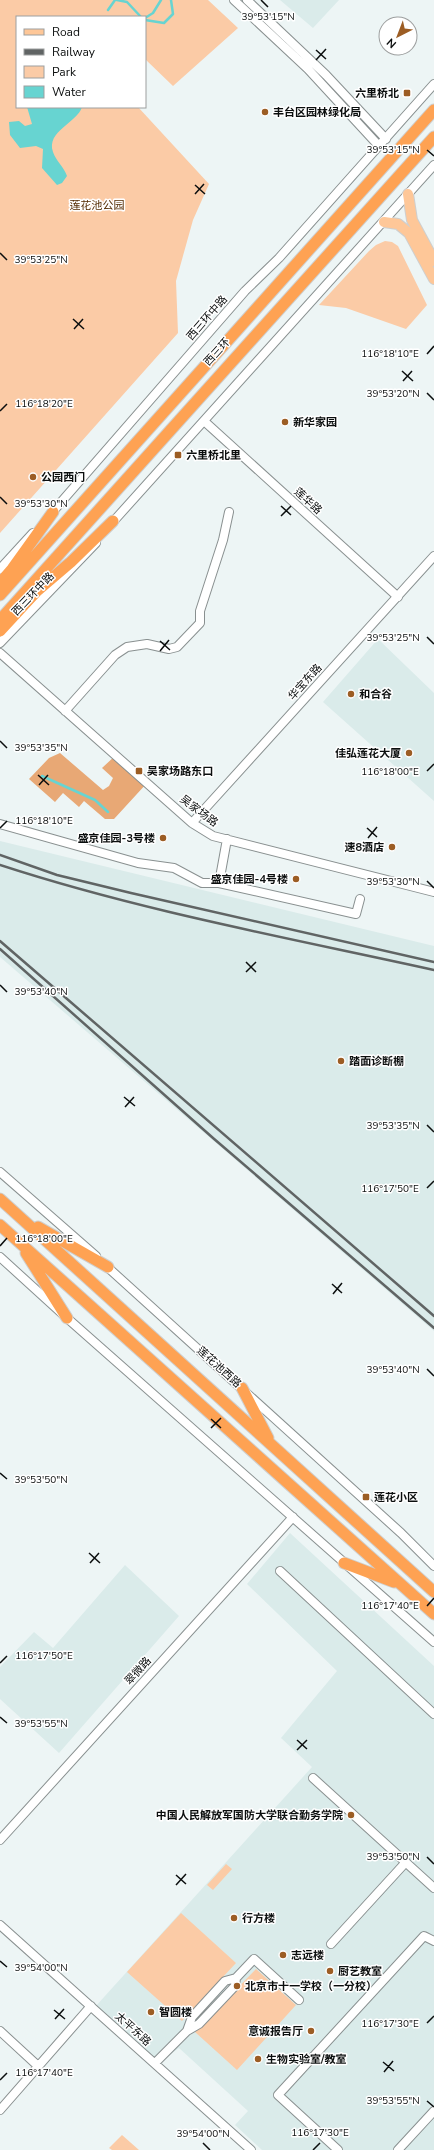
<svg xmlns="http://www.w3.org/2000/svg" width="434" height="2150" viewBox="0 0 434 2150" font-family="'Nunito Sans','Noto Sans SC',sans-serif">
<rect width="100%" height="100%" fill="#edf5f5"/>
<path fill="#daebea" d="M280,0H339L313,28Z
M378,639L434,693V801L323,702Z
M0,841L434,946V1331L0,957Z
M290,1533L434,1666V2150H262L235,2125L248,2111L179,2048L158,2063L123,2032L126,2028L120,2023L117,2026L95,2007L312,1767L281,1738L337,1671L247,1584Z
M125,1565L179,1616L59,1753L0,1699V1667L34,1632L53,1648Z"/>
<path fill="#fbcba6" d="M0,0H208L238,28L173,86L145,59V17H17V107H138L209,184L193,220L176,281L178,333L0,533Z
M385,241L392,242L398,246L427,305L406,329L346,308L319,305L369,251L376,245Z
M226,1864L232,1869L213,1890L207,1885Z
M181,1913L236,1963L182,2021L127,1972Z
M256,1969L296,2005L237,2070L195,2032Z
M122,2135L139,2150H112L109,2148Z"/>
<path fill="#e8a875" d="M60,753L103,790L109,786L113,778L102,768L116,755L147,783L114,819H105L84,801L79,807L63,793L55,802L29,779L49,758Z"/>
<path fill="#67d4d1" d="M27,107H82C77,123 46,131 53,152C56,161 64,167 67,176L62,183L57,185L42,168L43,149L36,146L20,148L10,135L9,122L19,121L25,126L32,124Z"/>
<g fill="none" stroke-linecap="round" stroke-linejoin="round">
<path stroke="#67d4d1" stroke-width="2.5" d="M117,0L127,2L141,17
M108,10L115,0
M145,18L153,13L161,0
M145,20L164,23L173,14L171,0
M42,776L95,800L108,812"/>
<g stroke="#899090" stroke-width="10">
<path id="minor" d="M234,0L308,69L379,146
M247,0L326,75L386,139
M204,421L398,597
M49,516L245,291L279,258L434,84
M111,524L434,165
M0,569L33,533
M0,643L96,543
M0,653L192,823L213,836L434,892
M65,711L115,655L127,647L147,644L169,649L177,647L200,623V611L223,540L229,512
M192,823L434,556
M0,824L138,863L174,868L202,883H219L356,914L360,899
M219,883L227,839
M0,1172L96,1256
M0,1257L67,1318L434,1642
M104,1264L401,1533L434,1566
M280,1571L434,1714
M313,1778L434,1888
M0,1840L293,1517
M0,1925L251,2150
M331,1944L406,1862
M0,2031L38,2066
M187,2031L199,2024L235,1986L236,1978
M155,2063L187,2031L192,2017L225,1981L236,1978L254,1959L299,2000
M0,2110L91,2006
M338,2150L278,2095L424,1936L434,1941
M398,2150L434,2111"/>
</g>
<g stroke="#cecfcf" stroke-width="12">
<path id="major" d="M408,194L412,220L434,261
M384,222L398,224L409,233L434,279"/>
</g>
<g stroke="#cecfcf" stroke-width="13">
<path id="highway" d="M0,583L12,569L53,512
M0,595L434,110
M0,620L434,137
M0,631L37,591L71,562L113,521
M0,1199L434,1592
M0,1225L434,1614
M38,1227L108,1267
M26,1253L67,1318
M242,1388L268,1438
M344,1563L394,1582"/>
</g>
<use href="#minor" stroke="#fff" stroke-width="8"/>
<use href="#major" stroke="#fec798" stroke-width="10"/>
<use href="#highway" stroke="#fea253" stroke-width="11"/>
<path stroke="#606464" stroke-width="2.5" d="M0,855L57,875L131,893L434,962
M0,865C141,911 289,938 434,970
M0,941L434,1316
M0,949L213,1138L434,1328"/>
</g>
<path fill="none" stroke="#0b0e0e" stroke-width="1.5" d="M261,0L268,7M316,50L326,59M316,60L326,49M427,150L434,156M195,185L205,194M195,194L204,184M0,253L7,260M73,319L84,329M74,329L83,319M427,354L434,346M402,371L413,381M403,381L412,371M427,393L434,400M0,411L7,404M0,497L7,504M281,506L291,515M281,516L291,506M427,637L434,644M160,641L170,650M160,651L169,640M0,741L7,748M427,771L434,764M38,775L49,785M39,785L48,775M0,828L7,821M367,828L377,837M368,838L377,827M427,881L434,888M246,962L256,972M246,972L256,962M0,985L7,992M124,1097L135,1106M125,1107L134,1097M427,1125L434,1132M427,1188L434,1181M0,1246L7,1238M332,1284L342,1293M333,1294L342,1283M427,1369L434,1376M211,1419L221,1428M211,1428L221,1418M0,1473L7,1479M89,1553L100,1563M90,1563L99,1553M427,1606L434,1598M0,1663L7,1656M0,1717L7,1723M297,1740L307,1749M297,1750L307,1740M427,1857L434,1864M176,1875L186,1884M176,1885L186,1874M0,1961L7,1967M54,2010L65,2019M55,2019L64,2009M427,2023L434,2016M383,2062L394,2071M384,2072L393,2061M0,2080L7,2073M427,2101L434,2107M203,2143L210,2150M313,2150L320,2143"/>
<g fill="#9c5d24" stroke="#fff" stroke-width="1.5">
<rect x="403" y="89" width="8" height="8" rx="2"/>
<circle cx="265" cy="112" r="4"/>
<circle cx="285" cy="422" r="4"/>
<rect x="174" y="451" width="8" height="8" rx="2"/>
<circle cx="33" cy="477" r="4"/>
<circle cx="351" cy="694" r="4"/>
<circle cx="409" cy="753" r="4"/>
<rect x="135" y="767" width="8" height="8" rx="2"/>
<circle cx="163" cy="838" r="4"/>
<circle cx="392" cy="847" r="4"/>
<circle cx="296" cy="879" r="4"/>
<circle cx="341" cy="1061" r="4"/>
<rect x="362" y="1493" width="8" height="8" rx="2"/>
<circle cx="351" cy="1815" r="4"/>
<circle cx="234" cy="1918" r="4"/>
<circle cx="283" cy="1955" r="4"/>
<circle cx="330" cy="1971" r="4"/>
<circle cx="237" cy="1986" r="4"/>
<circle cx="151" cy="2012" r="4"/>
<circle cx="311" cy="2031" r="4"/>
<circle cx="258" cy="2059" r="4"/>
</g>
<g text-anchor="middle" dominant-baseline="central" stroke-width="3" stroke-linejoin="round" paint-order="stroke">
<g font-size="11" font-weight="bold" fill="#0b0e0e" stroke="#fff" text-anchor="start">
<text x="399" y="93" text-anchor="end">六里桥北</text>
<text x="273" y="112">丰台区园林绿化局</text>
<text x="293" y="422">新华家园</text>
<text x="186" y="455">六里桥北里</text>
<text x="41" y="477">公园西门</text>
<text x="359" y="694">和合谷</text>
<text x="401" y="753" text-anchor="end">佳弘莲花大厦</text>
<text x="147" y="771">吴家场路东口</text>
<text x="155" y="838" text-anchor="end">盛京佳园-3号楼</text>
<text x="384" y="847" text-anchor="end">速8酒店</text>
<text x="288" y="879" text-anchor="end">盛京佳园-4号楼</text>
<text x="349" y="1061">踏面诊断棚</text>
<text x="374" y="1497">莲花小区</text>
<text x="343" y="1815" text-anchor="end">中国人民解放军国防大学联合勤务学院</text>
<text x="242" y="1918">行方楼</text>
<text x="291" y="1955">志远楼</text>
<text x="338" y="1971">厨艺教室</text>
<text x="245" y="1986">北京市十一学校（一分校）</text>
<text x="159" y="2012">智圆楼</text>
<text x="303" y="2031" text-anchor="end">意诚报告厅</text>
<text x="266" y="2059">生物实验室/教室</text>
</g>
<g font-size="11" fill="#522a00" stroke="#fff">
<text x="97" y="205">莲花池公园</text>
</g>
<g font-size="11" fill="#0b0e0e" stroke="#fff">
<text transform="translate(207 318) rotate(-49)">西三环中路</text>
<text transform="translate(217 352) rotate(-48)">西三环</text>
<text transform="translate(308 501) rotate(42)">莲华路</text>
<text transform="translate(33 594) rotate(-46)">西三环中路</text>
<text transform="translate(305 682) rotate(-48)">华宝东路</text>
<text transform="translate(199 811) rotate(37)">吴家场路</text>
<text transform="translate(219 1367) rotate(42)">莲花池西路</text>
<text transform="translate(138 1671) rotate(-48)">翠微路</text>
<text transform="translate(133 2029) rotate(42)">太平东路</text>
</g>
</g>
<g font-size="10" text-anchor="middle" fill="#0b0e0e" stroke="#fff" stroke-width="3" stroke-linejoin="round" paint-order="stroke">
<text x="268" y="20">39°53'15"N</text>
<text x="393" y="153">39°53'15"N</text>
<text x="41" y="263">39°53'25"N</text>
<text x="390" y="357">116°18'10"E</text>
<text x="393" y="397">39°53'20"N</text>
<text x="44" y="407">116°18'20"E</text>
<text x="41" y="507">39°53'30"N</text>
<text x="393" y="641">39°53'25"N</text>
<text x="41" y="751">39°53'35"N</text>
<text x="390" y="775">116°18'00"E</text>
<text x="44" y="824">116°18'10"E</text>
<text x="393" y="885">39°53'30"N</text>
<text x="41" y="995">39°53'40"N</text>
<text x="393" y="1129">39°53'35"N</text>
<text x="390" y="1192">116°17'50"E</text>
<text x="44" y="1242">116°18'00"E</text>
<text x="393" y="1373">39°53'40"N</text>
<text x="41" y="1483">39°53'50"N</text>
<text x="390" y="1609">116°17'40"E</text>
<text x="44" y="1659">116°17'50"E</text>
<text x="41" y="1727">39°53'55"N</text>
<text x="393" y="1860">39°53'50"N</text>
<text x="41" y="1971">39°54'00"N</text>
<text x="390" y="2027">116°17'30"E</text>
<text x="44" y="2076">116°17'40"E</text>
<text x="393" y="2104">39°53'55"N</text>
<text x="320" y="2136">116°17'30"E</text>
<text x="203" y="2137">39°54'00"N</text>
</g>
<rect x="16" y="16" width="130" height="92" fill="#ffffff" stroke="#9d9f9f"/>
<rect x="24" y="29" width="20" height="6" fill="#fec798" stroke="#9d9f9f"/>
<text x="52" y="36" font-size="12" fill="#0b0e0e">Road</text>
<rect x="24" y="49" width="20" height="6" fill="#606464" stroke="#9d9f9f"/>
<text x="52" y="56" font-size="12" fill="#0b0e0e">Railway</text>
<rect x="24" y="66" width="20" height="12" fill="#fbcba6" stroke="#9d9f9f"/>
<text x="52" y="76" font-size="12" fill="#0b0e0e">Park</text>
<rect x="24" y="86" width="20" height="12" fill="#67d4d1" stroke="#9d9f9f"/>
<text x="52" y="96" font-size="12" fill="#0b0e0e">Water</text>
<g transform="translate(398 36) rotate(222)"><circle r="19" fill="#ffffff" stroke="#9d9f9f"/>
<path d="M0-3L7 15L0 10L-7 15Z" fill="#9c5d24"/>
<text y="-6" font-size="11" font-weight="bold" text-anchor="middle" fill="#0b0e0e">N</text>
</g>
</svg>
